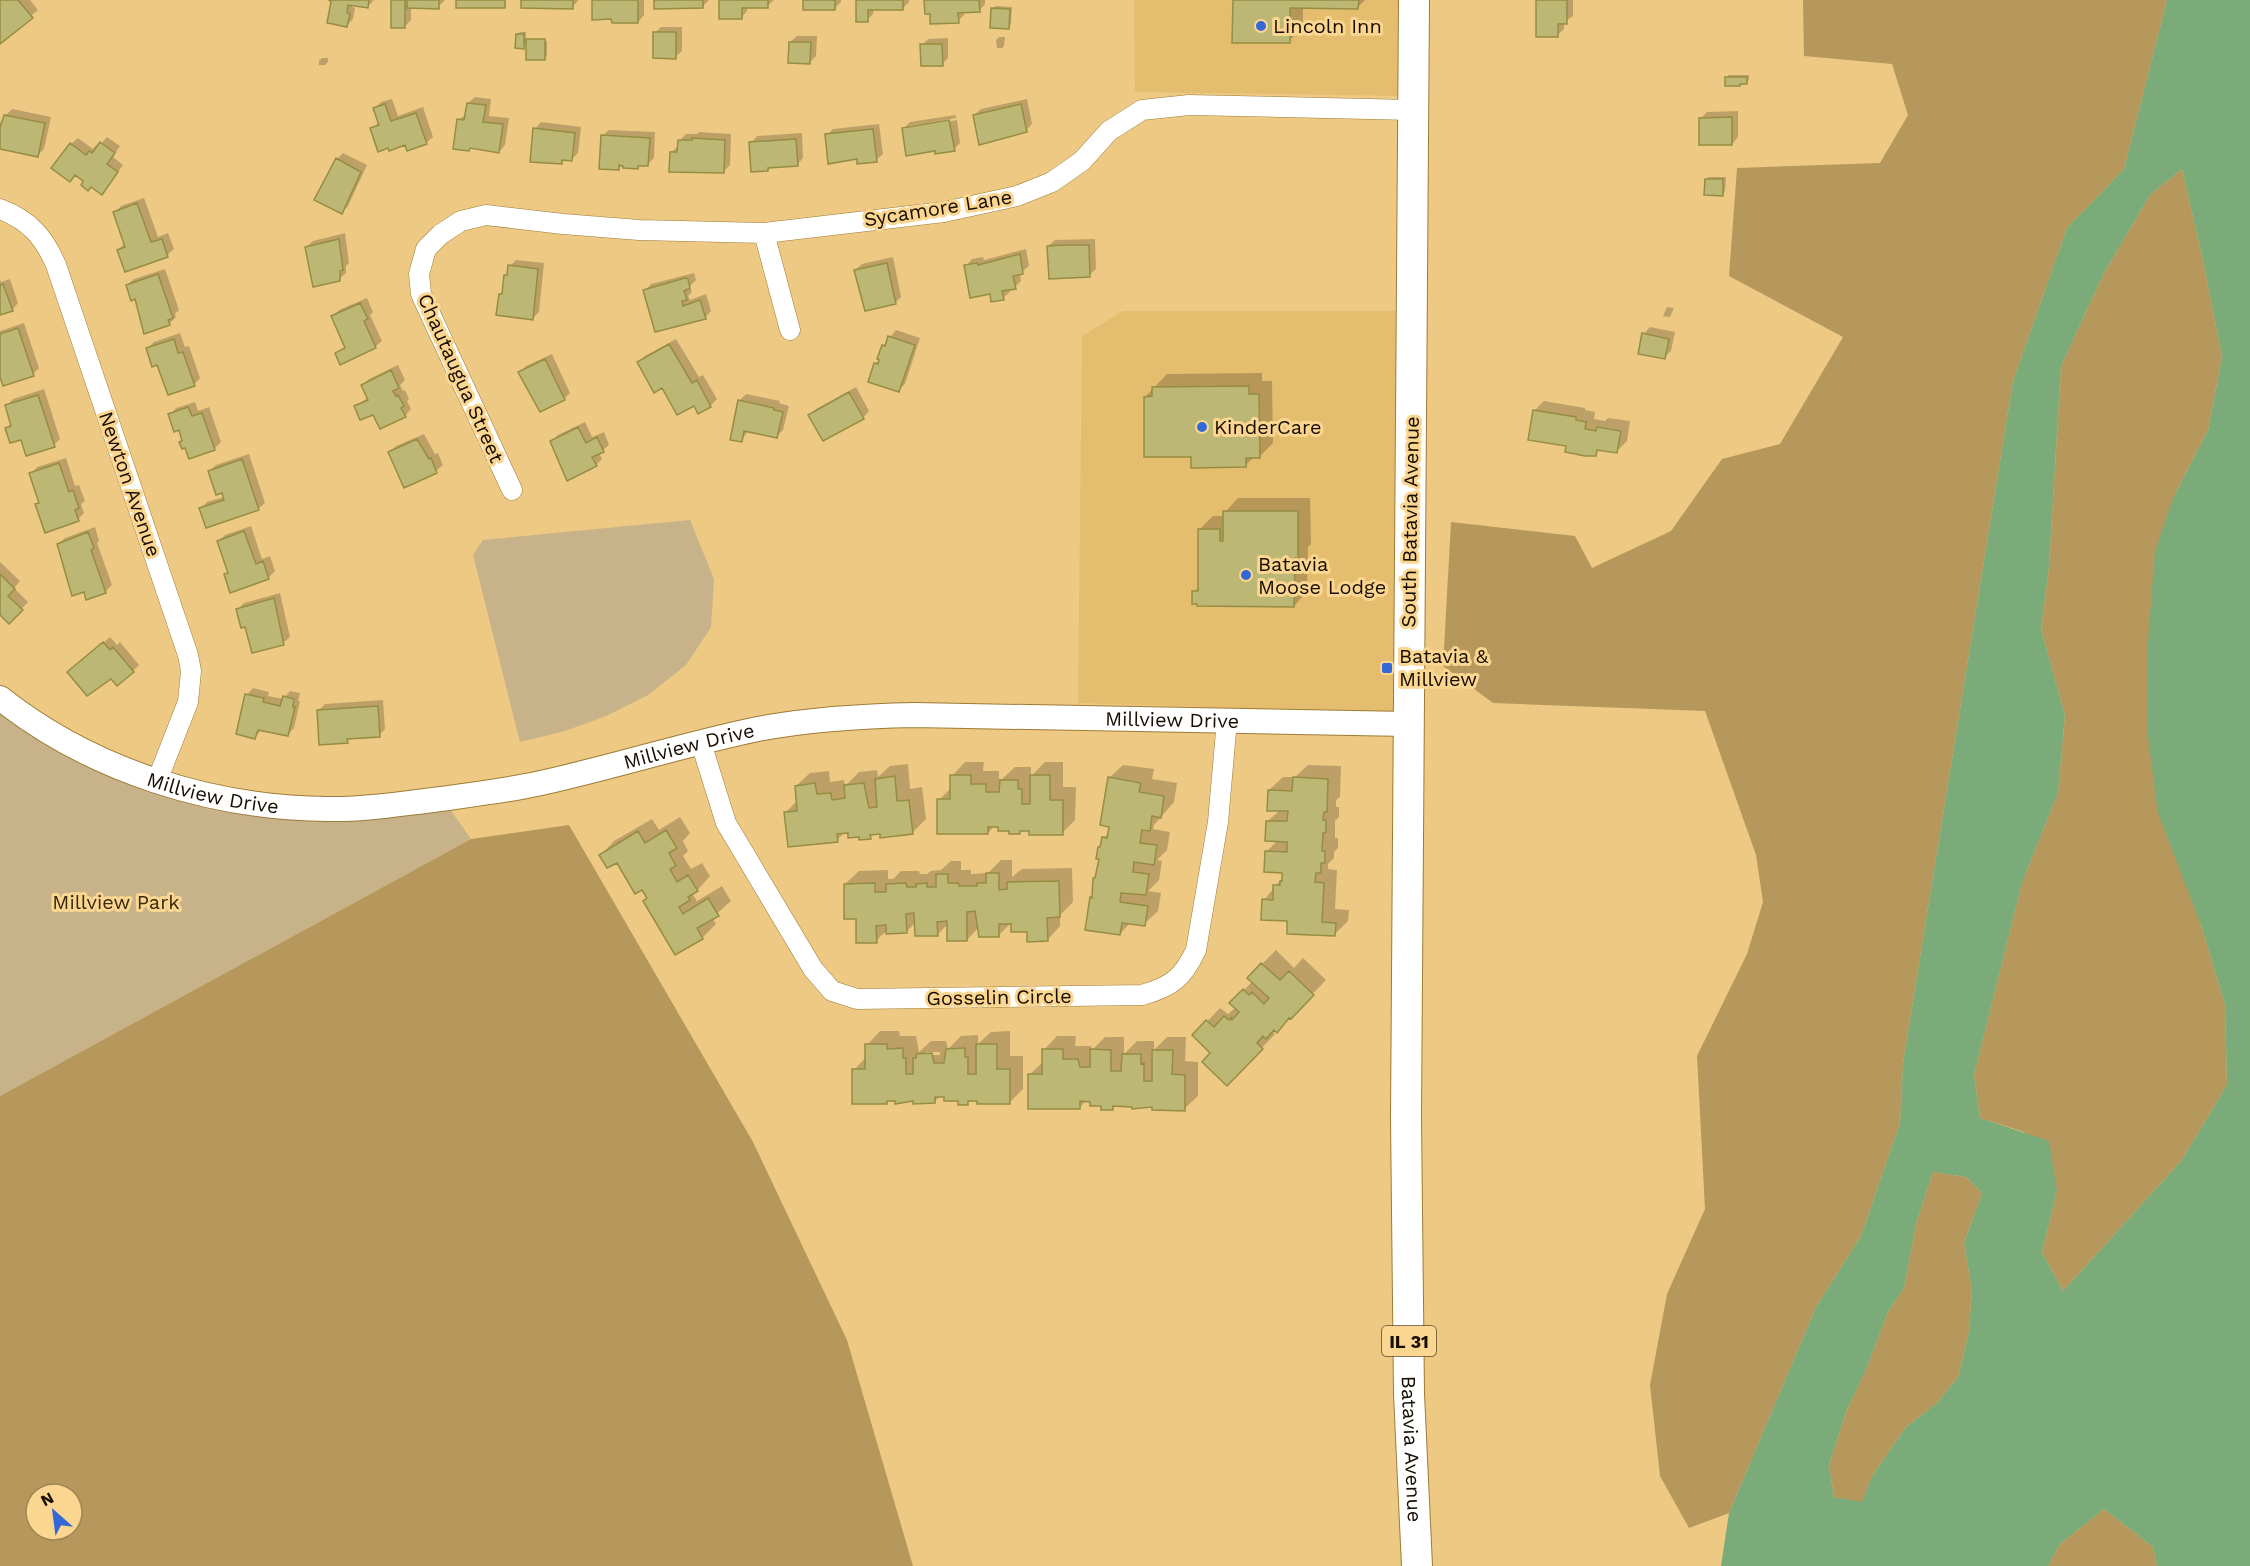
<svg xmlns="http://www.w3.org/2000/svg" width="2250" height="1566" viewBox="0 0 2250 1566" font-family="'Work Sans',sans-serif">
<rect width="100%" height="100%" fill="#edc983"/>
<path fill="#e4bd6f" d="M1134,0H1403L1405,96L1135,92Z
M1123,311H1406L1398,713L1078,703L1082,336Z"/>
<path fill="#c7b28a" d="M690,520L714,579L711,627L686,665L648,695L606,716L565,731L520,742L473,555L483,540Z
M0,703L54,744L162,795L236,810L449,808L471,839L0,1096Z"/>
<path fill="#b6985c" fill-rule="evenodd" d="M1803,0H2167L2124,169L2067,228L2013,381L1903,1063L1900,1123L1861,1236L1816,1307L1729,1513L1689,1528L1660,1476L1650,1385L1667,1294L1705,1209L1697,1056L1747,954L1763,902L1756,855L1705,711L1493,703L1443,666L1451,522L1575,536L1592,568L1671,531L1722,459L1780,444L1843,337L1729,276L1737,168L1880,163L1908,115L1892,64L1804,56Z
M2182,169L2204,265L2222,357L2208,430L2173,498L2201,925L2225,1005L2227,1085L2181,1161L2063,1291L2042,1252L2057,1191L2024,1132L1980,1118L1974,1075L2022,883L2058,793L2065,715L2041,629L2049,567L2061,366L2104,273L2150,195Z
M569,825L753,1142L847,1340L913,1566H0V1096L471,839ZM36,1494H72V1530H36Z
M1933,1172L1966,1177L1982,1193L1964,1243L1972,1290L1969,1331L1958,1377L1936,1404L1906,1427L1872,1476L1862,1503L1834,1497L1829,1465L1846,1412L1867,1367L1888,1312L1904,1288L1916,1224Z
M2104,1509L2153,1547L2157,1566H2048L2060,1544Z"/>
<path fill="#7cab7a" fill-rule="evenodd" d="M2167,0H2250V1566H2157L2153,1547L2104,1509L2060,1544L2048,1566H1721L1729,1513L1816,1307L1861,1236L1900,1123L1903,1063L2013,381L2067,228L2124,169ZM2182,169L2204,265L2222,357L2208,430L2173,498L2155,551L2148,642V737L2158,813L2201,925L2225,1005L2227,1085L2181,1161L2063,1291L2042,1252L2057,1191L2049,1141L1980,1118L1974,1075L2022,883L2058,793L2065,715L2041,629L2049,567L2061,366L2104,273L2150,195ZM1933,1172L1966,1177L1982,1193L1964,1243L1972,1290L1969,1331L1958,1377L1936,1404L1906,1427L1872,1476L1862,1502L1834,1497L1829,1465L1846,1412L1867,1367L1888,1312L1904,1288L1916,1224Z"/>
<path fill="#0003" fill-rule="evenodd" d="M0,0H30L38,10L0,42Z
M330,0H374L367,7L353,4L352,7L355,8L353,19L347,25L333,1Z
M392,0H445L438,7H411V20L405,26Z
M522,0H578V1L572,7Z
M594,0H644V15L638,22L613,18Z
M656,0H709L702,7Z
M720,0H774L767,6L747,7V11L741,18Z
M805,0H841V2L834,9Z
M857,0H909V2L902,9H874L873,14L867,20Z
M926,0H985V4L979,11H964V15L958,21L931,12Z
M1234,0H1365L1358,7H1303V28L1289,41Z
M1538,0H1573V16L1564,22V29L1558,35Z
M996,6L1012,7L1011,24L1009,27L993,9Z
M661,27H682V51L675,57L655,33Z
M520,32H526V41H547V56L544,58L528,43L523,47L517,35Z
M797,36H817L816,56L810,62L790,42Z
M999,37H1005L1004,46L1002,48H997L996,40Z
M948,38V58L942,64L922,45L928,39Z
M322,58H328V62L325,65H319V61Z
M1729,75H1749V79L1747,82L1727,77Z
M475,97L491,99L489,116L509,118L505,145L499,152L471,147L469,150L458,120L467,114L468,103Z
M392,99L398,116L423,107L433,137L426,143L406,144L372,129L379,122L374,109L381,102Z
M1027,99L1032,124L1026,130L974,115L981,109Z
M12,109L51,117L44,149L38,155L0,148V122L4,121L5,116Z
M1738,111V137L1732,144L1701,118L1707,112Z
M956,115V118L908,126V129L957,120L960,143L954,149H936L903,129L910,122Z
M541,122L581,127L578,153L572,159L565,158L561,162L535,129Z
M879,124L883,154L876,160L858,157L827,135L833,129Z
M609,130L655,132L654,158L647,165L640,164L637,167L625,163L618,169L602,136Z
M699,132L731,134L730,165L724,171L671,152L679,146V141L686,134H697Z
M802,133L803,158L797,165L771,166L768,170L751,143L757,136Z
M107,137L120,146L113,157L123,165L108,186L85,181L76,174L70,180L71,144L78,138L93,149L96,145L98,147Z
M343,153L367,165L348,206L342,212L337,159Z
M1709,177H1726L1725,191L1723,194L1706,179Z
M144,198L158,237L168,233L174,249L167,255L118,250L125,243L115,212L121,206Z
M345,233L349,263L346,266V273L339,279L306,247L313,241Z
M1095,239L1096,269L1089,275L1048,246L1055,240Z
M1026,249L1029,266L1020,273L1021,281L1015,287L1009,288L1010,292L1003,298L991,292L966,266L972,259L983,257L984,260Z
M893,257L901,297L895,303L855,270L862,264Z
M516,260L544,263L539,312L532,319L498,314L506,276L509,272L510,266Z
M165,269L179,310L175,314L176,317L169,324L136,298L127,285L134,279Z
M694,273L696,280L690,286L692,292L688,296L690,300L706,294L711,311L705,318L645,291L651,284Z
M0,279L1,282L10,279L18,303L12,310L0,314Z
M367,298L373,312L370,315L382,341L375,347L336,353L346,346L333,317L339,310Z
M1667,307L1674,308L1670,317L1663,316Z
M24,323L39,368L33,374L0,372V331Z
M1650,327L1675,332L1671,351L1664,357L1644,334Z
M896,330L920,338L905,384L898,390L875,364L880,359L883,346Z
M180,333L185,347L189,346L200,378L194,385L158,363L147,349L154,342Z
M676,339L699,377L703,375L717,399L710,406L694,404L639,362L645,356Z
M552,354L570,393L564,399L520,372L526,366Z
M398,365L405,380L400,385L403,391L405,390L409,399L407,401L411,409L405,416L374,413L356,407L368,397L362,385L369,379Z
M1262,373V381H1272L1273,443L1259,457H1254L1245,466L1192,455L1145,397L1167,374Z
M856,387L869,411L863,418L810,415L816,409Z
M44,389L60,439L54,445L22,438L6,428L12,423L7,406L13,399Z
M746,394L780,401L779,403L789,406L783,430L777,436L748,431L741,441L740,400Z
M1544,401L1585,408V410L1595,412L1594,419L1605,421L1608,418L1630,421L1627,441L1617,451L1601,449L1595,454L1568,445L1534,411Z
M195,402L198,411L209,407L221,442L214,449L186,446L181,442L183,439L180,428L170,415L176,408Z
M585,422L592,437L604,432L609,445L599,453L602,459L596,465L551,441L558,435Z
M424,434L435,454L438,453L443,465L436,471L405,486L390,452L396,446Z
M249,454L265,503L258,509H201L207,502L224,497L210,471L216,465Z
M66,458L75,486L79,485L85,501L81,504L84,513L78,519L36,504L40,501L31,474L37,467Z
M1238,498H1310L1311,544L1308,547L1307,592L1294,606L1194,592L1199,586V530L1213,516H1225V512Z
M251,526L262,559L270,556L275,571L268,578L225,575L229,571L219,541L225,535Z
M95,527L99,541L97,543L112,585L105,592L58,544L65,538Z
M0,562L20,581L14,588L28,602L9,622L0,613Z
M280,593L290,637L283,643L246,625L238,609L244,603Z
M110,637L117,645L120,642L139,665L133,671L111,677L97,689L76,666Z
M253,688L269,692L268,696L283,699L290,691L300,693L298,701H300L294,728L287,735L262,729L255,737L247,695Z
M383,700L385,729L379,735L351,737L347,741L319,710L325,704Z
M965,762H984L983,771H999V779H1002L1015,767H1031V776L1045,762H1063V787H1076L1075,820L1062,833L1030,830H1023L1020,833L995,825L988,833L939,800L952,787V776Z
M908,764L910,789L922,787L926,819L912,833H874L870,838L846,831L837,840L786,812L798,800L796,786L810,773L829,771L830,782L844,780L845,786L859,772L877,770L878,777L890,766Z
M1123,765L1154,769L1152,779L1177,783L1174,802L1154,825L1153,829L1170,832L1167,850L1157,860L1162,861L1159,880L1148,891L1161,893L1158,911L1144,924L1131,922L1120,934L1091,898L1094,896L1100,858V847L1103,838L1110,832L1109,778Z
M1308,765L1341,766L1340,797L1336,800V807H1339V817L1335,821V838H1338V848L1334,852V858L1328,864V869L1337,870L1335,909L1349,910L1348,921L1335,934L1289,920L1264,900L1283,877L1284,871L1266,852L1278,840L1268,821L1280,810L1269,790L1283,777H1295Z
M680,817L690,833L683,841L688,851L683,856L691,869L702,863L710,876L693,895L697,901L722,886L731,901L712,918L716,924L702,938L648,898L642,888L617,861L601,855L614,841L652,819L659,830Z
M1001,860H1012V877L1022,869L1072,868L1073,902L1060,915V926L1047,940L1013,921L999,935L979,927L967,940L948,924L937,935L916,922L906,932L888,929L876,941L857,918L845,884L859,871L888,870V879H893L901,871H919L920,874H927L931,871L941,870L951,861H961V870H971V874L988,873Z
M1276,950L1294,968L1303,958L1326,980L1277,1031L1274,1029L1272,1031L1275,1034L1241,1070L1213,1053L1194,1035L1220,1008L1228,1014L1236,1007L1231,1003L1253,981L1249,977Z
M880,1031H899L900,1036H916L919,1052L931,1041H946L948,1049L961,1036L978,1035V1044L991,1032L1010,1031V1056H1023V1089L1009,1103L978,1100H971L967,1103L946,1095H941L934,1102L889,1099L886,1102L854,1070L867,1056V1045ZM926,1052H940V1055H926Z
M1057,1036H1076L1075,1046H1091L1092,1050L1105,1037H1124V1054L1137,1041H1154V1050L1167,1037H1186L1185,1061L1198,1062V1096L1184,1109L1134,1105H1116L1113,1108L1092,1100H1087L1079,1108L1030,1074L1044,1061V1050Z"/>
<path fill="#bdb775" stroke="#958d42" stroke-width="1.5" d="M0,0H18L33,18L0,44Z
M329,0H369L368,8L348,5L347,13L350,14L347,27L327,23L331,2Z
M391,0H405V28H391Z
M407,0H439V9L407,8Z
M456,0H505V8H456Z
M521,0H573V9L521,8Z
M592,0H638V23H612L611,19L592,20Z
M654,0H703V8L654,9Z
M719,0H768V8H742V19H719Z
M803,0H835V10H803Z
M856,0H903V10H868V22H856Z
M924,0H979L980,12L958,13L959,23L930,24V14H925Z
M1233,0H1359L1358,9L1290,8V43H1232Z
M1536,0H1567V24H1558V37H1536Z
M991,8L1010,9L1009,29L990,28Z
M653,32H676V59L653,58Z
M516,34H524V49L515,48Z
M526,39H545V60H526Z
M789,42H811L810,64L788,63Z
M920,44H942L943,66H921Z
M1725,77H1747V84H1740V86H1725Z
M467,103L486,105L483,122L503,124L499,153L470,148L469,151L453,149L457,119L464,120Z
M385,104L391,121L416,113L427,144L407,151L405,145L389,151L388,148L378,152L370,128L379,125L373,108Z
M1021,104L1027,132L979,145L973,115Z
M4,115L45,123L38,157L0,149V128Z
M1732,117V145H1699V118Z
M949,120L955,151L935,154V151L906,156L902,128Z
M533,128L575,133L572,161L562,160V164L530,162Z
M873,129L877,162L857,164V159L828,164L825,134Z
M601,135L650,138L648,166H638V169L623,168V166L619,165V170L599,169Z
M692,138L725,140L724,173L669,172L670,152H677L678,140H692Z
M796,139L798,166L768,168V171L751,172L749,142Z
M100,142L115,153L107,164L118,172L102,195L91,187L88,191L81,185L83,181L75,175L70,182L51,168L70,143L86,155L89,151L92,153Z
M336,158L361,172L342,214L314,200Z
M1705,179H1723V196L1704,195Z
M137,203L151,242L162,239L168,257L125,272L117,250L125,247L113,212Z
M339,239L343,270L340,271V281L313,287L305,247Z
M1065,245H1089L1090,277L1049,279L1047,246Z
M1020,254L1023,274L1013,276L1016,289L1002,291L1004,300L991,302L990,294L970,298L964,265L977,263L978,265Z
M887,263L896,304L865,311L854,270Z
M508,265L538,269L533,320L496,315L499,294H502L504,275H507Z
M158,274L173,318L168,320L170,325L144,334L135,299L131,301L126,285Z
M685,278L688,279L690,288L684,291L687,300L682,301L683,306L700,300L706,319L655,332L643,290Z
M3,284L13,311L0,315V285Z
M360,303L368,319L364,321L376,348L340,365L335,353L345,348L331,316Z
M18,328L34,376L3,386L0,377V334Z
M1642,333L1669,339L1665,359L1638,354Z
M888,336L915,345L899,392L868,382L874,363L878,364L879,360L877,359L882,345L885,346Z
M174,339L178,353L183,352L195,386L168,395L157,365L152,367L146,348Z
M669,344L692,383L697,380L711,407L698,414L694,406L677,415L662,388L654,393L637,362Z
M545,359L565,400L540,412L518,372Z
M391,370L399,388L393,391L396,396L398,395L404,406L401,408L406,417L380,429L373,415L360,420L354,406L368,400L361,385Z
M1249,386V394H1259L1260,458H1246V467L1191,468V457H1144V397L1152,396V387Z
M849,392L864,419L823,441L808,415Z
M38,395L55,447L26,456L21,440L10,443L5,428L11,426L5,405Z
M738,400L774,408V410L783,412L777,438L744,431L742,442L730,440Z
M188,407L192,416L202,413L215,450L189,459L185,448L182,449L179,442L182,441L179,430L174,432L168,414Z
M1533,410L1576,417V420L1586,422L1585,429L1596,431L1597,427L1621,431L1617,453L1597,450L1596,456H1585L1565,452L1566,446L1528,440Z
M578,427L586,443L597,437L604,452L592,457L597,466L567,481L550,441Z
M417,439L429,459L431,458L437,473L404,488L388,452Z
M242,459L259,510L206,528L199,508L224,500L222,493L216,495L208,471Z
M59,463L69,492L73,490L79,508L75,510L79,521L45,533L35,504L39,503L29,473Z
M1223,511H1298V559L1295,558L1294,607L1197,606V604H1192V591H1198V529H1220V541H1223Z
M244,531L256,564L263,561L269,579L230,593L224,574L228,573L217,541Z
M88,532L94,548L91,550L106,593L86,600L84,592L72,596L57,544Z
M0,574L15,589L8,596L23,610L9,624L0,615Z
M274,598L284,645L252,653L245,627L241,628L236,609Z
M103,642L110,650L113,647L134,672L117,686L111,679L87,696L67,672Z
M245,694L264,698L263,702L280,706L283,696L294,699L293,707H295L288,736L258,730L255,739L236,734Z
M378,706L380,737L347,739L348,743L319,745L317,710Z
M950,775H971V784H986V792H999L1000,780H1018V789H1022V804H1030V775H1050V800H1063V835H1029V831H1020V834H1009V831H998V827H988V834H937V799H950Z
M895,776L897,801L909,800L913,834L880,838V834L870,835L871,839L859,840V837L848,838V833L837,834L838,842L788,847L784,812L797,811L795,786L815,783L817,794L831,793L832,800L845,798L844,785L864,783L869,808L877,807L875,779Z
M1108,777L1141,783L1139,792L1164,796L1161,818L1152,816L1150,831L1142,830L1140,843L1157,845L1154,865L1134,862L1133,872L1149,874L1146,895L1121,893L1120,902L1148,906L1145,926L1122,923L1120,935L1085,930L1090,897L1092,898L1093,878H1095L1099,859H1096L1098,847H1100L1102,837L1107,838L1109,827L1100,825Z
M1293,777L1328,779L1327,812H1324L1323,820H1326V832L1323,833L1322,851H1325V863H1321V873H1316L1315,882L1324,883L1322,922L1336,923L1335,936L1287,934V921L1261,920L1262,899L1273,900V885H1280V881H1282V873L1264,872L1265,851L1287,852V842L1265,841L1266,821H1287L1288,811H1267L1268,790L1292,791Z
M666,830L677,848L669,853L676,866L670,869L677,882L688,875L698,891L688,897L690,900L679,907L683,914L708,898L719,916L697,928L703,939L675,955L643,901L647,898L642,890L635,894L617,863L607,868L599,855L638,831L645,843Z
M986,873H999V890L1007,889V882L1059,881L1060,917L1047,918L1048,941L1027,942V932H1011V924H999V937H979L975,911L967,912V941H947V921L937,922L938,936H915L914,913L906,914L907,933L886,934V925L876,926L877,943H856V919H844V884L875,883V892H886V884L906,883L907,887H916V884L927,883V887H936V874H948V883H958L959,886H977V883H986Z
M1261,963L1280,980L1289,971L1314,995L1291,1019L1289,1018L1277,1033L1274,1030L1266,1039L1263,1036L1257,1043L1263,1049L1227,1086L1202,1062L1210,1053L1192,1035L1206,1020L1214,1027L1224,1016L1229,1020L1231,1018L1232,1020L1239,1012L1229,1003L1243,989L1249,995L1252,992L1264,1004L1269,998L1247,978Z
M865,1044H887V1049L903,1048V1058H906V1074H913V1058H916V1054L932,1053L934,1063H944L946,1049L965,1048V1057H968V1074H976V1044H997V1069H1010V1104H977V1101H968V1105H958V1101H944V1097H935V1103L913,1104V1101L895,1104V1101H887V1104H852V1069H865Z
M1042,1049H1063V1059H1078L1080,1067H1090V1049L1111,1050V1071H1121L1122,1054H1141V1064L1144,1063V1081H1152V1050H1173L1172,1074L1185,1075V1111L1152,1110V1107L1132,1109V1107L1113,1106V1110H1101V1106H1090V1102L1080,1101V1109H1028V1074H1042Z"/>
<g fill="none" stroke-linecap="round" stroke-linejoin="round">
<g stroke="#9d7c36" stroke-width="21">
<path id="minor" d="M0,209C29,220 44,237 56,265L188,655L191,671L188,702L157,781
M764,233L790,330
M512,490L421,294L419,274L426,249L441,234L461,221L486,215L563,224L639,230L764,233L944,212L1017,196L1052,182L1082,161L1109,131L1142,110L1189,105L1412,110
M701,743L726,823L813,969L832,991L857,999L1142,995C1171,987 1183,978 1196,950L1218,822L1227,720"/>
</g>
<g stroke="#9d7c36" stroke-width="26">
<g id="tertiary">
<path id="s1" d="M0,698C92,771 212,808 328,809C363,810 398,804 433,800C469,795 505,791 541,783C614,767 685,744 758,729C810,719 862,716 915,715L1408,724"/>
</g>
</g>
<g stroke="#9d7c36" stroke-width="32">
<g id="primary">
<path id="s2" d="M1414,0L1406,1117L1409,1394L1417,1566"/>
</g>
</g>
<use href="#minor" stroke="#fff" stroke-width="20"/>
<use href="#tertiary" stroke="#fff" stroke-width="24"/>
<use href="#primary" stroke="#fff" stroke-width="30"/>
</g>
<g fill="#3568d7" stroke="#fad690" stroke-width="2">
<circle cx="1261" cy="26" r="6"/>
<circle cx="1202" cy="427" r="6"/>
<circle cx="1246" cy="575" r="6"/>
<rect x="1381" y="662" width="12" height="12" rx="3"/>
</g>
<g text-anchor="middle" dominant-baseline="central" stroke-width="6" stroke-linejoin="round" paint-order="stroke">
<rect fill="#fad690" stroke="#5b492b" stroke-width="1.5" x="1382" y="1326" width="54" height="30" rx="4.5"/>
<g font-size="18" font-weight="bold" fill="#170d00">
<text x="1409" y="1341">IL 31</text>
</g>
<g font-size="20" fill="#170d00" stroke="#fad690" text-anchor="start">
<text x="1273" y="26">Lincoln Inn</text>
<text x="1214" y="427">KinderCare</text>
<text x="1258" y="564">Batavia<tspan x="1258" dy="23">Moose Lodge</tspan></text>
<text x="1399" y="656">Batavia &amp;<tspan x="1399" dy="23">Millview</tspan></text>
</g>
<g font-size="20" fill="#170d00" stroke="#fad690">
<text transform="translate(938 208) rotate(-9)">Sycamore Lane</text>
<text transform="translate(461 378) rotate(66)">Chautaugua Street</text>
<text transform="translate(130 484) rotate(71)">Newton Avenue</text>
<text transform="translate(1410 522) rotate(-89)">South Batavia Avenue</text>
<text stroke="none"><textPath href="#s1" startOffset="1206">Millview Drive</textPath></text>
<text stroke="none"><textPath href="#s1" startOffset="720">Millview Drive</textPath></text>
<text stroke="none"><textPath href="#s1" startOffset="236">Millview Drive</textPath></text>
<text transform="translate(999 997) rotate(-1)">Gosselin Circle</text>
<text stroke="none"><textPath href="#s2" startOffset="1449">Batavia Avenue</textPath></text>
</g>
<g font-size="20" fill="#372a0e" stroke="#fad690">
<text x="116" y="902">Millview Park</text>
</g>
</g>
<g transform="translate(54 1512) rotate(332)"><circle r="28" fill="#fad690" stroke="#9f8656" stroke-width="1.5"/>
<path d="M0-4.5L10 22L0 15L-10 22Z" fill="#3568d7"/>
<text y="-9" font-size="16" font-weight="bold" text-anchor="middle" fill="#170d00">N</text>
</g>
</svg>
